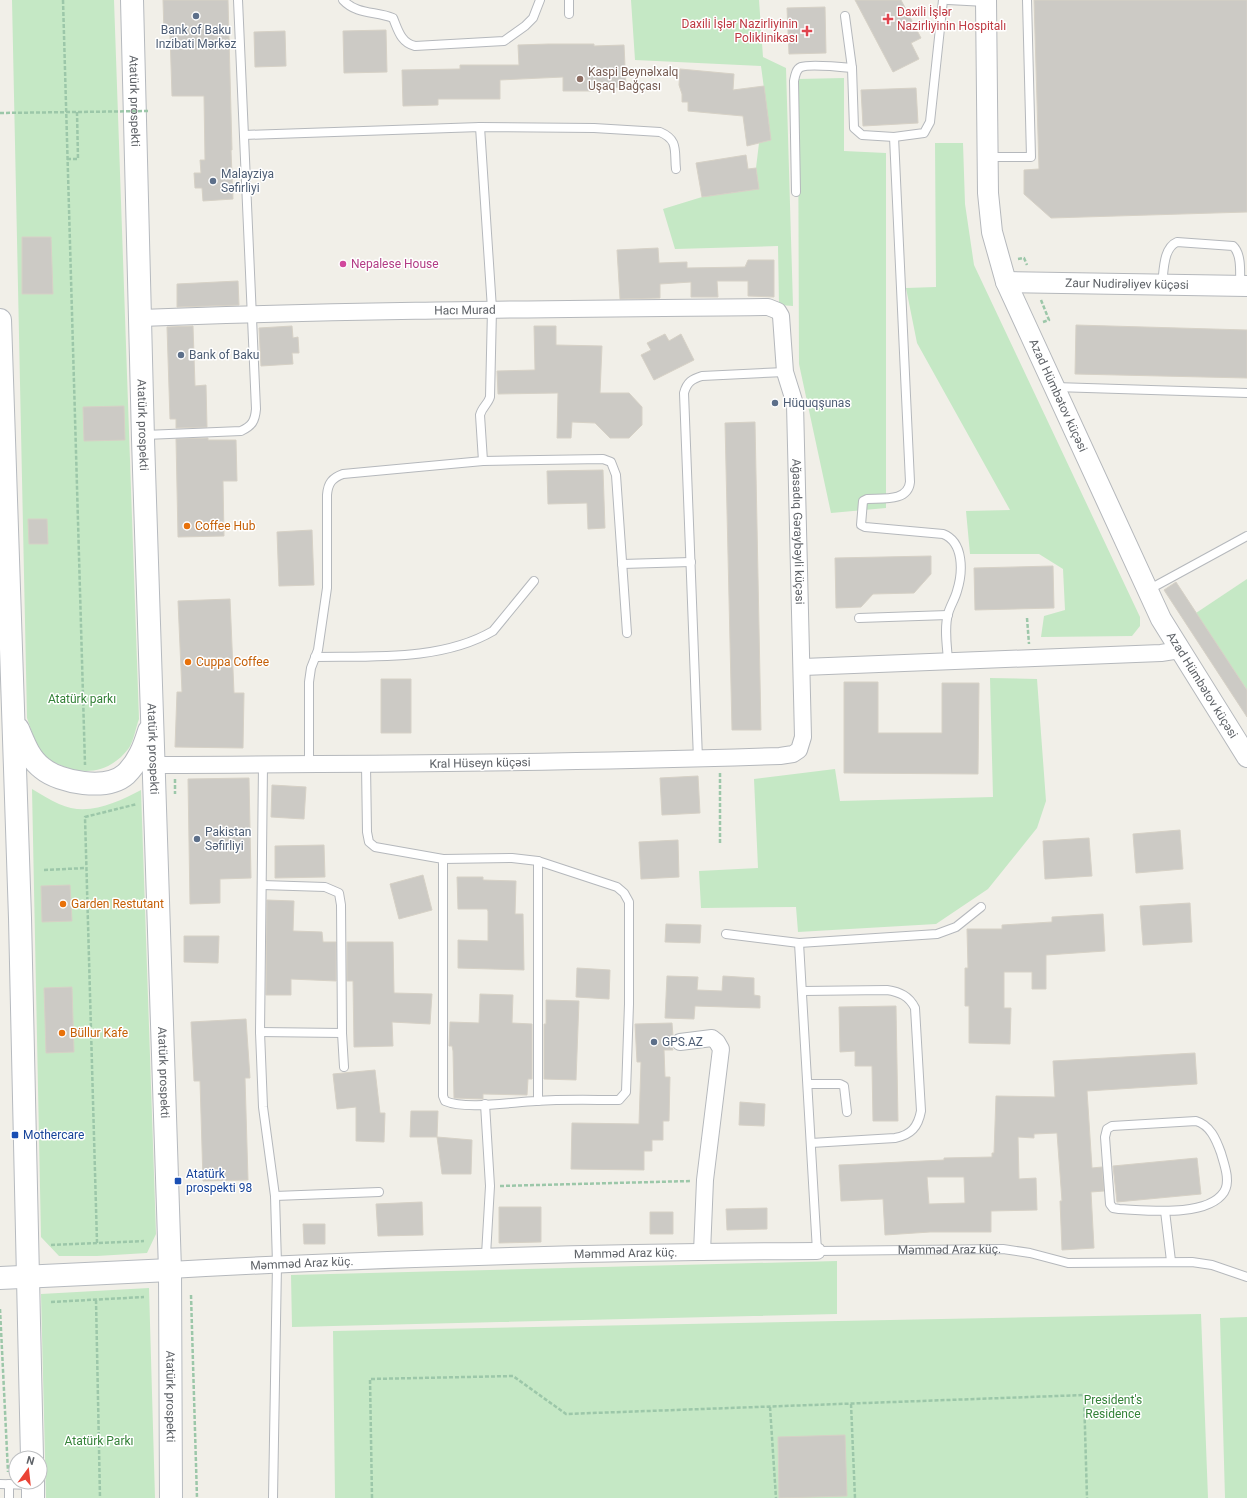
<svg xmlns="http://www.w3.org/2000/svg" width="1247" height="1498" viewBox="0 0 1247 1498" font-family="Roboto,sans-serif">
<rect width="100%" height="100%" fill="#f1efe8"/>
<path fill="#c5e8c5" d="M12,0H114L139,719C136,727 134,740 129,748C111,772 85,777 58,764C55,763 50,761 47,759C36,748 32,732 27,718Z
M631,0H759L763,57L786,68L793,306L779,305L778,246L675,249L663,209L702,197L759,189L756,168L759,143L771,140L761,66L635,60Z
M844,78V151L886,153V508L831,513L799,364L798,79Z
M935,143H963L965,204L974,265L1140,617V626L1132,636L1041,637L1044,616L1065,610L1063,569L1039,554H970L966,511L1010,510L917,343L906,288L936,287Z
M1247,579V690L1196,613Z
M990,678L1037,679L1046,801L1037,828L988,889L936,924L798,932L796,907L701,908L699,871L758,868L754,779L835,769L840,801L993,797Z
M32,789C41,794 50,800 59,804C87,817 116,803 141,790L156,1234L147,1253L97,1256H59L41,1237Z
M837,1261V1314L292,1327L291,1275Z
M149,1288L155,1498H46L41,1294Z
M1201,1314L1208,1498H335L333,1331Z
M1247,1317V1498H1225L1220,1318Z"/>
<path fill="#cccac5" stroke="#d6d1c6" fill-rule="evenodd" d="M163,0H228L232,150H231L233,199L203,201L202,188H195L194,173H201L200,160H205L204,96H172L170,34H164Z
M855,0H901L921,38L911,43L919,59L893,72Z
M1034,0H1247V212L1051,218L1024,194V170L1039,169Z
M825,7L826,53L789,54L787,8Z
M386,30L387,72L344,73L343,31Z
M285,31L286,66L255,67L254,32Z
M549,44H594V46L624,45L626,87L594,88V91H563V77L500,80V99H438V105L403,106L402,70L460,69V65H519L518,45Z
M680,69L734,74L733,90L764,86L771,140L747,146L743,116L688,111V102H682V94L679,85Z
M916,88L918,123L863,126L861,90Z
M746,155L748,169L756,168L759,189L702,197L696,163Z
M22,237H51L53,294H22Z
M658,248L659,263L687,262V268L745,267L748,260H774V297L748,296V281H717L718,297H691V282L660,284V298L620,299L617,250Z
M238,281L239,305L177,307V284Z
M1076,325L1247,330V378L1075,374Z
M193,326L195,386L206,385L207,427L176,428V419H170L167,327Z
M292,326L293,338L298,337L299,353H292L293,364L261,366L259,328Z
M534,326H556V345L602,346L600,393H629L642,407V425L629,438H610L595,423L572,422L571,438H557L558,393L498,394L497,371L535,370Z
M665,334L669,341L681,334L694,360L654,380L641,355L651,350L647,343Z
M124,406L125,440L84,441L83,407Z
M755,422L761,730H732L725,423Z
M208,438V440H236L237,481H223L224,536L178,537L176,439Z
M603,470L605,528L588,529L587,503L548,504L547,471Z
M28,519H47L48,544H29Z
M312,530L314,585L279,586L277,532Z
M931,556V574L914,593L873,594L861,607L836,608L835,558Z
M1053,566L1054,608L975,610L974,568Z
M1176,582L1247,690V717L1164,590Z
M230,599L234,693H244L243,748L175,747L177,692H182L178,601Z
M381,679H411V733H381Z
M844,682H878V733H942V683H979L978,774L844,773Z
M698,776L700,813L662,815L660,778Z
M249,778L251,878L220,879V903L190,904L188,779Z
M272,785L306,787L304,819L271,817Z
M1180,830L1183,869L1136,873L1133,834Z
M1089,838L1092,876L1045,879L1043,841Z
M678,840L679,877L641,879L639,842Z
M324,845L325,877L275,878V846Z
M423,875L432,910L399,919L390,884Z
M457,877H483V880L516,881L515,914H523L524,970L458,968V940L488,941V911L487,909H458Z
M70,885L72,921L42,922L41,886Z
M267,900L294,901L293,931L322,932L323,942H336V981L291,979V995H266Z
M1190,903L1192,942L1143,945L1140,906Z
M1103,914L1105,951L1046,955V989H1032V972H1004V1008H1011L1010,1044L969,1043V1006H965V968H968L967,929H1002V925L1052,922V917Z
M666,924L701,925L700,943L665,942Z
M184,936H219L218,963L184,962Z
M347,942H393L394,993L432,994L430,1024L392,1022L393,1046L354,1047L353,981H347Z
M577,968L610,970L609,999L576,997Z
M667,976L698,977L697,990L722,991L723,976L754,978V995L760,996V1008L695,1006L694,1019L665,1018Z
M72,987L74,1052L46,1053L44,988Z
M480,994L513,995L512,1023L532,1024V1079H528L527,1095L483,1094V1099L454,1098L453,1051L452,1046H449L450,1022L479,1023Z
M546,1000L579,1001L576,1080L544,1079V1024H546Z
M896,1006L898,1121H873L872,1066H855V1051L840,1052L839,1007Z
M246,1019L250,1078H245L248,1180L203,1181L200,1081H194L191,1022Z
M672,1023L673,1036L671,1043L673,1050H664L665,1077H670L669,1121H663V1140H652V1151H644V1170L571,1169L572,1123L639,1124L641,1062H637L635,1024Z
M1195,1053L1197,1084L1087,1091L1092,1168L1102,1167L1104,1191L1091,1192L1094,1248L1062,1250L1060,1201H1062L1057,1133L1034,1134V1138L1018,1137L1019,1179L1036,1178L1037,1210L991,1211V1232H930L885,1235L883,1199L841,1201L839,1165L944,1160V1158L992,1157V1153H994L996,1096L1055,1097L1053,1061ZM927,1177H964L965,1203L929,1204Z
M375,1070L380,1113H385L384,1142L356,1141V1107L337,1109L333,1074Z
M740,1102L765,1104L764,1126L739,1125Z
M411,1111H438L437,1137H410Z
M437,1137L472,1140L471,1174H442Z
M1197,1158L1201,1194L1117,1202L1113,1166Z
M422,1202L423,1235L378,1236L376,1204Z
M499,1207H541V1242L499,1243Z
M767,1208V1229L727,1230L726,1209Z
M650,1212H673V1234H650Z
M303,1224H325V1244H304Z
M845,1435L847,1496L779,1498L778,1437Z"/>
<g fill="none" stroke-linecap="round" stroke-linejoin="round">
<g stroke="#b5b8bc" stroke-width="10">
<g id="service">
<path d="M343,0C357,15 376,11 393,18C398,30 401,43 415,46L504,41L525,26L533,18L540,0"/>
<path d="M569,0V14"/>
<path d="M948,0L986,2"/>
<path d="M845,16L852,68"/>
<path d="M480,127L492,309L490,397C488,404 482,407 480,415L483,461"/>
<path d="M244,135L480,127L594,128L660,132C679,140 674,151 676,169"/>
<path d="M894,137L910,482C908,502 882,498 867,499L863,501L861,525L865,527L943,534C964,542 963,572 957,591C955,599 950,606 948,614C944,628 947,646 948,660"/>
<path d="M988,157H1031L1027,0"/>
<path d="M796,192L794,81C795,76 796,69 801,67C809,64 842,67 852,68L854,128L862,135L894,137L924,133L930,122L943,0"/>
<path d="M1162,284C1164,271 1163,248 1177,242L1233,246C1242,254 1240,274 1240,286"/>
<path d="M1055,387L1247,393"/>
<path d="M145,435L241,431C252,426 255,421 256,409L238,0"/>
<path d="M622,564L691,562"/>
<path d="M1148,590L1247,536"/>
<path d="M859,618L948,615"/>
<path d="M315,657C372,656 442,661 493,631L534,581"/>
<path d="M698,759L684,393C687,382 692,379 702,376L785,372"/>
<path d="M263,765L260,1032L263,1107L275,1196L277,1264L273,1498"/>
<path d="M309,765V682L311,668L318,650L327,588V495C328,483 332,478 343,474L483,461L603,459L611,462L616,475L627,633"/>
<path d="M366,765L367,832L369,842L375,847L443,859L512,858L538,861L617,887L624,893L629,902V1004L626,1092L619,1100C592,1100 564,1099 536,1101C512,1102 466,1110 445,1101L443,1096V859"/>
<path d="M262,885L325,887L339,893L341,905L342,1033L344,1067"/>
<path d="M726,934L799,943L937,934L956,927L981,907"/>
<path id="s1" d="M799,943L817,1251L1003,1249L1030,1253L1068,1263L1192,1262L1212,1265L1247,1277"/>
<path d="M803,991L887,990C900,992 909,996 915,1008L921,1111C918,1127 911,1135 895,1138L811,1143"/>
<path d="M260,1032L342,1033"/>
<path d="M808,1084H840L844,1086L847,1112"/>
<path d="M538,1101V861"/>
<path d="M485,1104L490,1186L486,1255"/>
<path d="M1196,1121C1210,1125 1216,1139 1221,1153C1224,1164 1231,1181 1224,1192C1207,1218 1145,1210 1119,1209L1113,1208L1110,1204L1105,1137L1107,1129L1112,1126Z"/>
<path d="M275,1196L379,1192"/>
<path d="M1165,1211L1171,1261"/>
<path d="M0,1484L33,1485"/>
<path d="M9,1498V1484"/>
</g>
</g>
<g stroke="#b5b8bc" stroke-width="18">
<g id="minor">
<path id="s2" d="M141,318C350,310 559,309 768,307L778,311L781,316L785,372L795,404L803,737L799,750L793,754L780,756C571,763 363,764 154,765"/>
<path d="M803,667L1161,653L1180,650"/>
<path d="M680,1042L712,1038L717,1042L721,1049L705,1180L702,1252"/>
<path id="s3" d="M170,1270C385,1258 601,1252 817,1251"/>
</g>
</g>
<g stroke="#b5b8bc" stroke-width="22">
<g id="tertiary">
<path id="s4" d="M986,0L988,193L992,232L1006,282L1161,619L1247,757"/>
<path id="s5" d="M1006,282L1247,286"/>
</g>
</g>
<g stroke="#b6babf" stroke-width="24">
<g id="secondary">
<path id="s6" d="M132,0L143,439L170,1270L171,1498"/>
<path d="M0,320L20,918L32,1458"/>
<path d="M18,729C24,743 29,758 42,768C60,783 107,791 126,774C139,761 144,747 149,731"/>
<path d="M0,1278L170,1270"/>
<path d="M33,1482V1498"/>
</g>
</g>
<path stroke="#9cc7a9" stroke-width="2.5" stroke-dasharray="4 2" stroke-linecap="butt" d="M63,0L85,765
M67,159H78L77,112
M1018,259L1024,258L1027,265
M1041,300L1049,320L1043,322
M1027,618L1029,644
M175,779V794
M720,843V773
M44,870L86,868
M500,1186L691,1181
M97,1243L85,817L137,804
M51,1245L144,1241
M191,1295L197,1498
M96,1300L100,1498
M51,1302L144,1297
M0,1309L8,1472
M851,1404L855,1498
M770,1407L776,1498
M372,1498L370,1379L513,1376L566,1414L1084,1395L1087,1498"/>
<use href="#service" stroke="#fff" stroke-width="8"/>
<use href="#minor" stroke="#fff" stroke-width="16"/>
<use href="#tertiary" stroke="#fff" stroke-width="20"/>
<use href="#secondary" stroke="#fff" stroke-width="22"/>
<path stroke="#9cc7a9" stroke-width="2.5" stroke-dasharray="4 2" stroke-linecap="butt" d="M0,113L150,111"/>
</g>
<g fill="#5c6f8a" stroke="#fff" stroke-width="1.5">
<circle cx="196" cy="16" r="4"/>
<circle cx="213" cy="181" r="4"/>
<circle cx="181" cy="355" r="4"/>
<circle cx="775" cy="403" r="4"/>
<circle cx="197" cy="839" r="4"/>
<circle cx="654" cy="1042" r="4"/>
</g>
<g fill="#e0444e" stroke="#fff" stroke-width="1.5">
<path d="M886 13h4v4h4v4h-4v4h-4v-4h-4v-4h4z"/>
<path d="M805 25h4v4h4v4h-4v4h-4v-4h-4v-4h4z"/>
</g>
<circle fill="#8d6e63" stroke="#fff" stroke-width="1.5" cx="580" cy="79" r="4"/>
<circle fill="#d1479c" stroke="#fff" stroke-width="1.5" cx="343" cy="264" r="4"/>
<g fill="#e8710a" stroke="#fff" stroke-width="1.5">
<circle cx="187" cy="526" r="4"/>
<circle cx="188" cy="662" r="4"/>
<circle cx="63" cy="904" r="4"/>
<circle cx="62" cy="1033" r="4"/>
</g>
<g fill="#1a4fb4" stroke="#fff" stroke-width="1.5">
<rect x="11" y="1131" width="8" height="8" rx="2"/>
<rect x="174" y="1177" width="8" height="8" rx="2"/>
</g>
<g text-anchor="middle" dominant-baseline="central" stroke-width="3" stroke-linejoin="round" paint-order="stroke">
<g font-size="12" fill="#be3a42" stroke="#fff" text-anchor="start">
<text x="897" y="12">Daxili İşlər<tspan x="897" dy="14">Nazirliyinin Hospitalı</tspan></text>
<text x="798" y="24" text-anchor="end">Daxili İşlər Nazirliyinin<tspan x="798" dy="14">Poliklinikası</tspan></text>
</g>
<g font-size="12" fill="#4e5e75" stroke="#fff" text-anchor="start">
<text x="196" y="30" text-anchor="middle">Bank of Baku<tspan x="196" dy="14">Inzibati Mərkəz</tspan></text>
<text x="221" y="174">Malayziya<tspan x="221" dy="14">Səfirliyi</tspan></text>
<text x="189" y="355">Bank of Baku</text>
<text x="783" y="403">Hüquqşunas</text>
<text x="205" y="832">Pakistan<tspan x="205" dy="14">Səfirliyi</tspan></text>
<text x="662" y="1042">GPS.AZ</text>
</g>
<g font-size="12" fill="#785e54" stroke="#fff" text-anchor="start">
<text x="588" y="72">Kaspi Beynəlxalq<tspan x="588" dy="14">Uşaq Bağçası</tspan></text>
</g>
<g font-size="12" fill="#5f6368" stroke="#fff">
<text stroke="none"><textPath href="#s6" startOffset="101">Atatürk prospekti</textPath></text>
<text stroke="none"><textPath href="#s5" startOffset="121">Zaur Nudirəliyev küçəsi</textPath></text>
<text stroke="none"><textPath href="#s2" startOffset="324">Hacı Murad</textPath></text>
<text stroke="none"><textPath href="#s4" startOffset="409">Azad Hümbətov küçəsi</textPath></text>
<text stroke="none"><textPath href="#s6" startOffset="425">Atatürk prospekti</textPath></text>
<text stroke="none"><textPath href="#s2" startOffset="861">Ağasadıq Gəraybəyli küçəsi</textPath></text>
<text stroke="none"><textPath href="#s4" startOffset="733">Azad Hümbətov küçəsi</textPath></text>
<text stroke="none"><textPath href="#s6" startOffset="749">Atatürk prospekti</textPath></text>
<text transform="translate(480 763) rotate(-1)">Kral Hüseyn küçəsi</text>
<text stroke="none"><textPath href="#s6" startOffset="1073">Atatürk prospekti</textPath></text>
<text stroke="none"><textPath href="#s1" startOffset="441">Məmməd Araz küç.</textPath></text>
<text stroke="none"><textPath href="#s3" startOffset="456">Məmməd Araz küç.</textPath></text>
<text stroke="none"><textPath href="#s3" startOffset="132">Məmməd Araz küç.</textPath></text>
<text stroke="none"><textPath href="#s6" startOffset="1397">Atatürk prospekti</textPath></text>
</g>
<g font-size="12" fill="#b23c85" stroke="#fff" text-anchor="start">
<text x="351" y="264">Nepalese House</text>
</g>
<g font-size="12" fill="#c56008" stroke="#fff" text-anchor="start">
<text x="195" y="526">Coffee Hub</text>
<text x="196" y="662">Cuppa Coffee</text>
<text x="71" y="904">Garden Restutant</text>
<text x="70" y="1033">Büllur Kafe</text>
</g>
<g font-size="12" fill="#348238" stroke="#fff">
<text x="82" y="699">Atatürk parkı</text>
<text x="1113" y="1400">President's<tspan x="1113" dy="14">Residence</tspan></text>
<text x="99" y="1441">Atatürk Parkı</text>
</g>
<g font-size="12" fill="#164399" stroke="#fff" text-anchor="start">
<text x="23" y="1135">Mothercare</text>
<text x="186" y="1174">Atatürk<tspan x="186" dy="14">prospekti 98</tspan></text>
</g>
</g>
<g transform="translate(28 1470) rotate(15)"><circle r="19" fill="#ffffff" stroke="#bfc1c3"/>
<path d="M0-3L7 15L0 10L-7 15Z" fill="#ea4335"/>
<text y="-6" font-size="11" font-weight="bold" text-anchor="middle" fill="#5f6368">N</text>
</g>
</svg>
